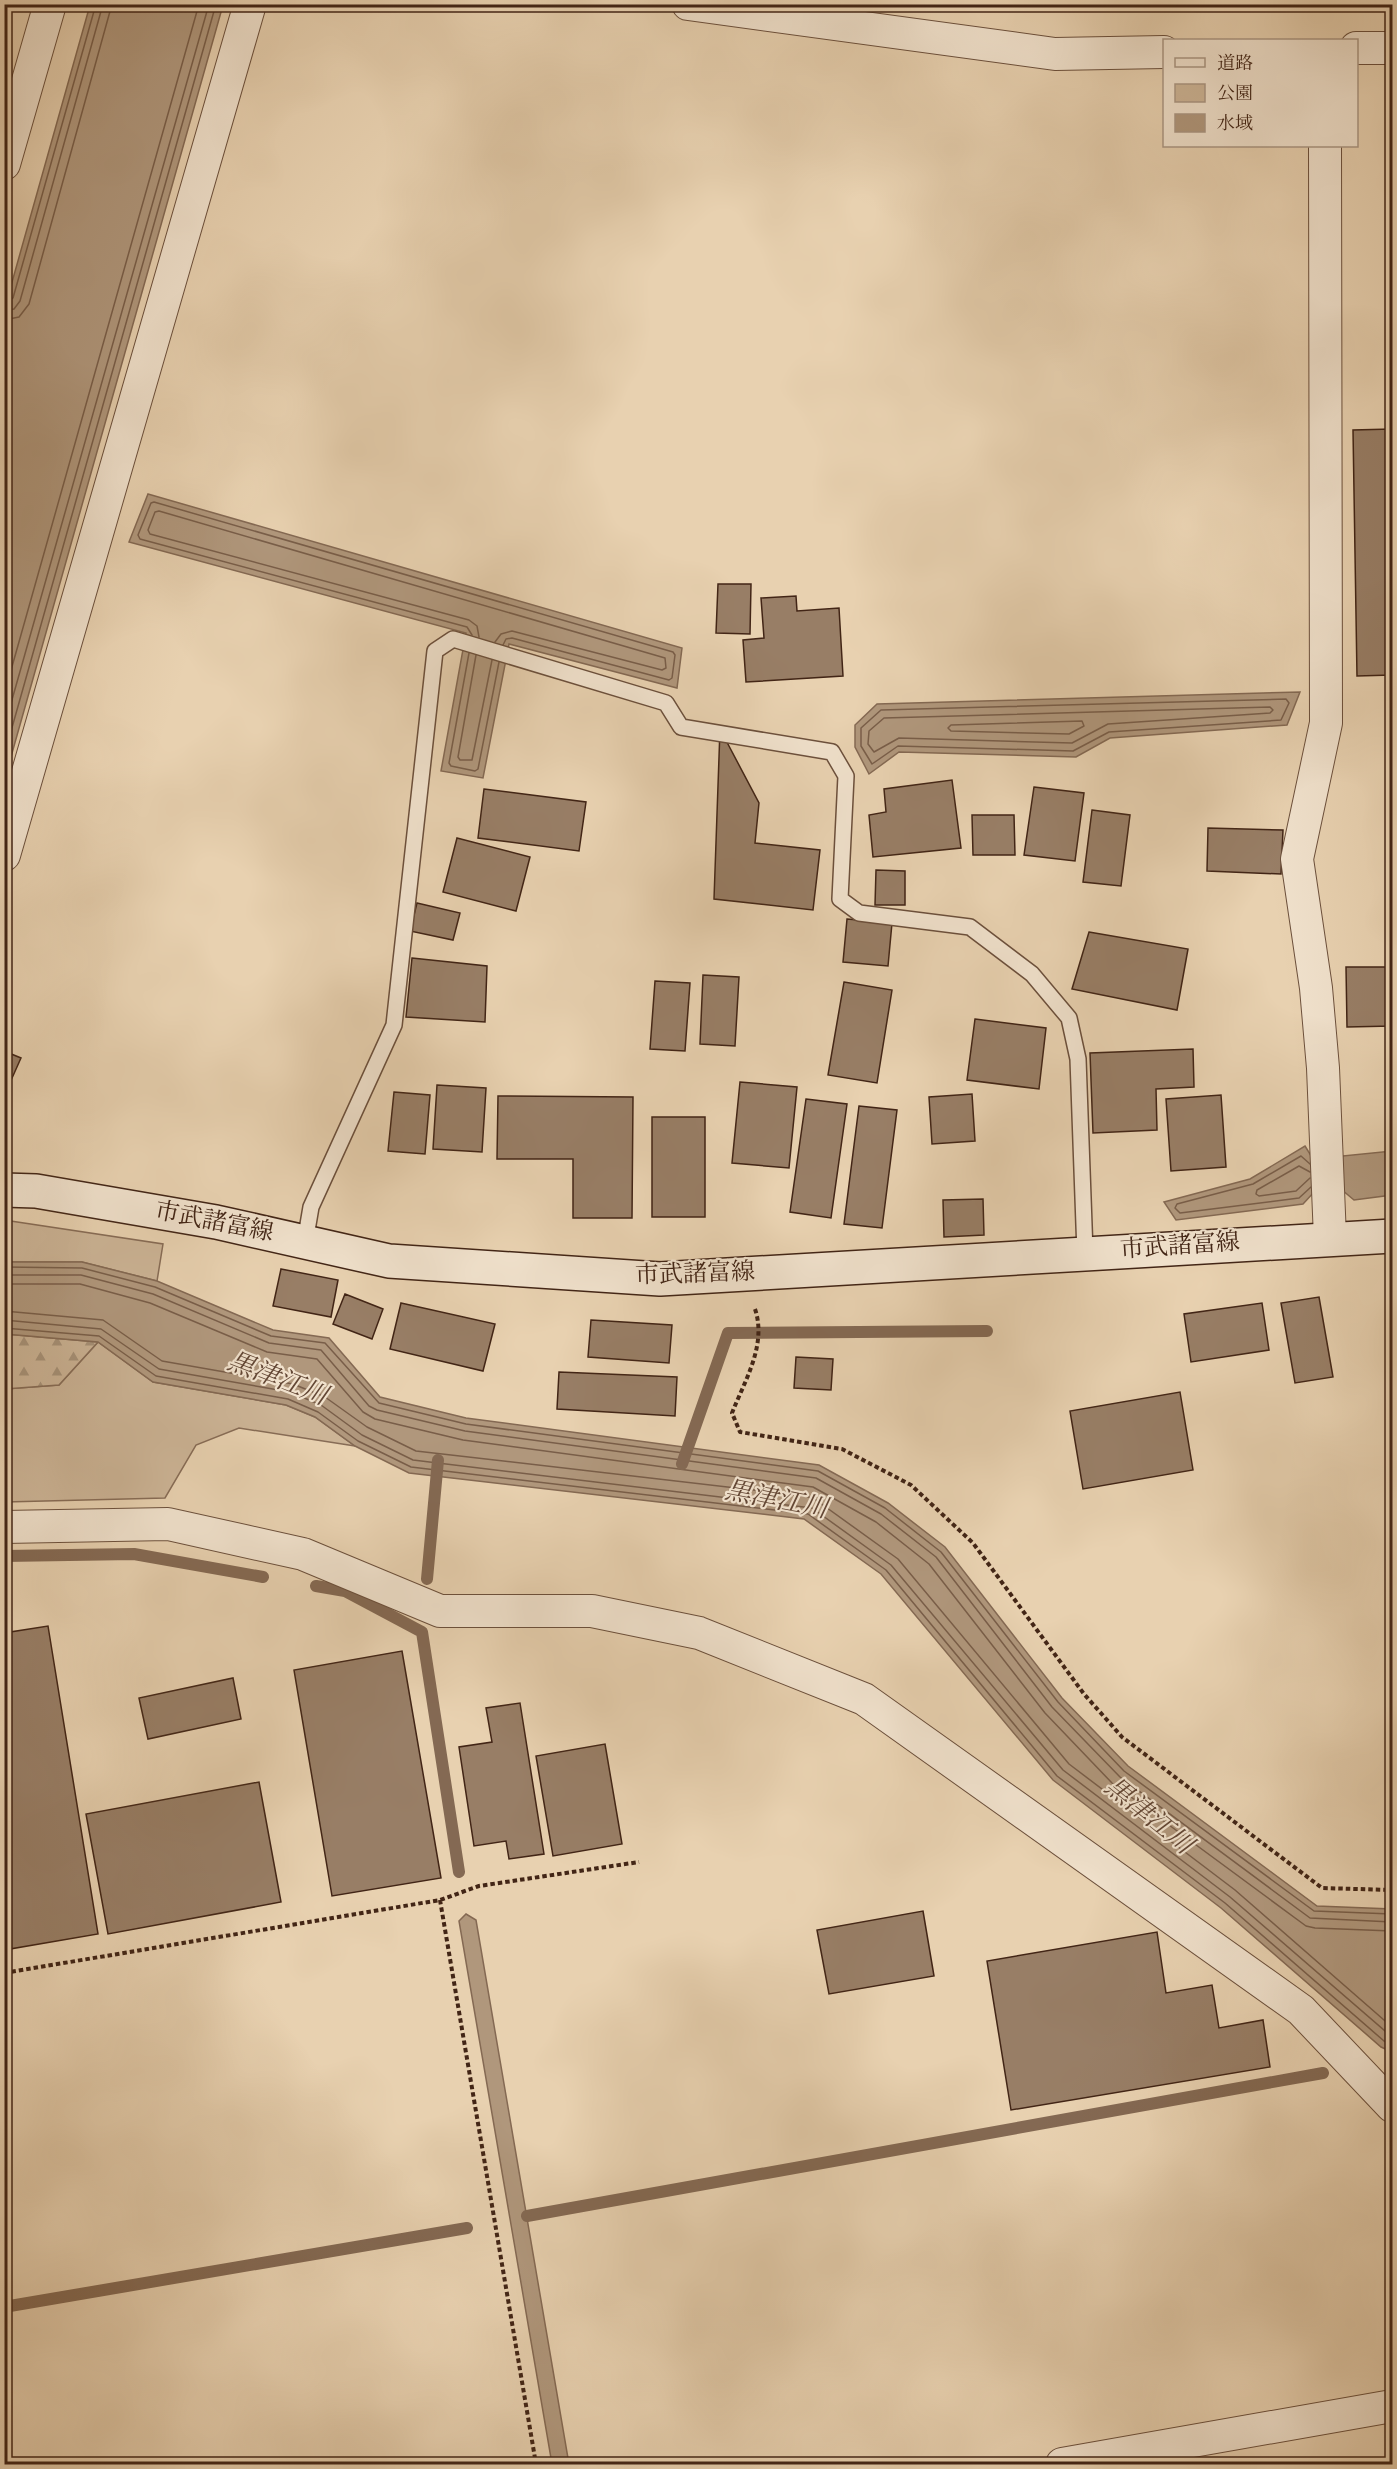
<svg xmlns="http://www.w3.org/2000/svg" width="1397" height="2469" viewBox="0 0 1397 2469" font-family="'Sorts Mill Goudy','Noto Serif JP',serif">
<defs>
<pattern id="forest-firs" width="22" height="20" patternUnits="userSpaceOnUse" patternTransform="scale(1.5)"><rect width="22" height="20" fill="#ccb496"/><path d="M5 1l3.5 6h-7zM16 11l3.5 6h-7z" fill="#a79279"/></pattern>
</defs>
<rect width="100%" height="100%" fill="#e8d1b0"/>
<filter id="stains"><feTurbulence type="fractalNoise" baseFrequency=".00333" numOctaves="4"/><feColorMatrix values="0 0 0 0 .2 0 0 0 0 .09 0 0 0 0 .02 0 0 0 .5 -.17"/></filter>
<radialGradient id="worn" r=".72"><stop offset=".6" stop-color="#630" stop-opacity="0"/><stop offset="1" stop-color="#630" stop-opacity=".3"/></radialGradient>
<path fill="#ccb496" stroke="#876c56" stroke-width="1.5" d="M4,1220L163,1244L157,1281L82,1262H5Z
M98,1342L153,1382L286,1405L315,1417L355,1446L239,1428L196,1445L165,1498L5,1502V1389L59,1385Z"/>
<path fill="url(#forest-firs)" stroke="#876c56" stroke-width="1.5" d="M5,1334L98,1342L59,1385L5,1389Z"/>
<path fill="#b0977c" stroke="#846953" stroke-width="1.5" d="M90,5H223L5,778V307Z
M148,494L682,648L677,688L509,644L483,778L441,771L466,633L129,542Z
M1300,692L1287,725L1110,738L1076,757L899,752L869,774L855,747V725L877,704Z
M1305,1146L1313,1159L1392,1151V1195L1354,1200L1342,1190L1315,1191L1303,1204L1176,1220L1164,1202L1250,1179Z
M4,1262H82L157,1281L273,1330L329,1338L380,1397L466,1418L819,1465L888,1503L945,1547L1062,1698L1128,1766L1317,1906L1392,1909V2052L1381,2047L1221,1908L1053,1780L881,1574L804,1519L409,1473L355,1446L315,1417L286,1405L153,1382L98,1342L5,1334Z
M466,1914L476,1920L569,2464H552L459,1921Z"/>
<g fill="none" stroke-linecap="round" stroke-linejoin="round">
<path stroke="#795e49" stroke-width="1.5" d="M4,304L13,298L96,4
M4,311L14,309L20,301L103,4
M4,320L19,317L29,304L112,4
M472,635L467,627L140,539L138,535L151,503L154,502L673,652L675,655L672,678L669,680L512,638L506,639L503,645
M479,637L477,626L469,620L150,534L148,530L155,512L159,511L665,658L666,668L662,670L512,631L501,634L495,642
M469,653L449,763L451,766L475,771L478,769L499,662
M476,655L458,757L460,760H472L492,660
M4,695L199,4
M1286,699L1289,703L1281,720L1109,732L1073,751L898,746L872,764L861,746V728L881,710Z
M1270,707L1273,710L1270,713L1108,724L1072,743L899,738L874,752L868,744L869,731L884,718Z
M1082,721L1084,726L1069,734L951,731L948,728L951,725Z
M4,728L209,4
M4,756L216,4
M1310,1164L1301,1156L1253,1184L1177,1204L1175,1208L1180,1213L1299,1198L1311,1187
M1310,1172L1299,1166L1257,1190L1256,1194L1259,1196L1296,1191L1310,1178
M4,1267L82,1268L155,1287L271,1336L325,1343L379,1403L466,1424L818,1471L885,1508L941,1552L1058,1702L1124,1771L1314,1911L1392,1914
M4,1275H81L153,1294L269,1343L321,1350L369,1406L377,1410L465,1431L816,1478L881,1514L936,1557L1052,1707L1120,1777L1310,1918L1392,1922
M4,1284H80L150,1303L267,1352L317,1359L363,1412L375,1419L463,1440L813,1487L876,1522L929,1564L1045,1713L1112,1783L1306,1926L1315,1928L1392,1931
M4,1311L103,1320L162,1361L293,1384L325,1397L367,1427L416,1451L806,1496L816,1500L898,1559L1069,1764L1235,1890L1392,2027
M4,1320L101,1329L159,1369L290,1392L321,1405L362,1435L413,1460L812,1508L891,1565L1063,1770L1230,1897L1392,2037
M4,1328L99,1336L156,1376L288,1399L318,1412L358,1441L411,1467L808,1514L886,1570L1057,1776L1225,1903L1384,2041L1392,2045"/>
<path stroke="#846953" stroke-width="12" d="M682,1464L728,1333L987,1331
M4,1556L134,1554L263,1577
M427,1579L438,1460
M316,1586L345,1591L422,1632L459,1872
M527,2216L1323,2073
M4,2307L467,2228"/>
</g>
<path fill="#987e66" stroke="#422516" stroke-width="1.5" d="M1392,429V675L1357,676L1353,430Z
M718,584H751L750,634L716,633Z
M796,596L797,611L839,608L843,676L746,682L743,640L764,638L761,598Z
M720,729L759,803L755,843L820,850L813,910L714,899Z
M952,780L961,848L873,857L869,815L886,812L884,789Z
M1034,787L1084,793L1075,861L1024,855Z
M484,789L586,802L579,851L478,838Z
M1092,810L1130,815L1121,886L1083,882Z
M972,815H1014L1015,855H973Z
M1208,828L1283,830L1281,874L1207,871Z
M457,838L530,857L516,911L443,892Z
M876,870L905,871V905H875Z
M417,903L460,913L453,940L410,931Z
M847,919L892,923L888,966L843,962Z
M1089,932L1188,949L1177,1010L1072,989Z
M412,958L487,966L485,1022L406,1017Z
M1346,967H1392V1026L1347,1027Z
M703,975L739,977L735,1046L700,1044Z
M655,981L690,983L685,1051L650,1049Z
M844,982L892,990L877,1083L828,1075Z
M975,1019L1046,1028L1039,1089L967,1080Z
M1193,1049L1194,1087L1156,1089L1157,1130L1093,1133L1090,1053Z
M4,1051L21,1058L4,1096Z
M740,1082L797,1087L789,1168L732,1163Z
M437,1085L486,1088L482,1152L433,1149Z
M394,1092L430,1095L425,1154L388,1151Z
M972,1094L975,1141L932,1144L929,1097Z
M1221,1095L1226,1167L1171,1171L1166,1099Z
M498,1096L633,1097L632,1218H573V1159H497Z
M806,1099L847,1104L831,1218L790,1212Z
M859,1106L897,1110L882,1228L844,1224Z
M652,1117H705V1217H652Z
M983,1199L984,1235L944,1237L943,1200Z
M281,1269L338,1280L331,1317L273,1306Z
M345,1294L383,1309L372,1339L333,1324Z
M1319,1297L1333,1377L1295,1383L1281,1303Z
M401,1303L495,1324L483,1371L390,1349Z
M1262,1303L1269,1350L1191,1362L1184,1314Z
M591,1320L672,1325L669,1363L588,1357Z
M796,1357L833,1359L831,1390L794,1388Z
M559,1372L677,1377L675,1416L557,1409Z
M1180,1392L1193,1470L1083,1489L1070,1411Z
M48,1626L98,1934L4,1950V1633Z
M402,1651L441,1878L332,1896L294,1670Z
M233,1678L241,1719L148,1739L139,1698Z
M520,1703L544,1854L509,1859L506,1841L474,1846L459,1747L492,1742L486,1708Z
M605,1744L622,1844L553,1856L536,1756Z
M259,1782L281,1902L108,1934L86,1814Z
M923,1911L934,1976L829,1994L817,1930Z
M1157,1932L1166,1993L1212,1985L1219,2028L1263,2020L1270,2067L1011,2110L987,1961Z"/>
<g fill="none" stroke-linecap="round" stroke-linejoin="round">
<g stroke="#6c503c" stroke-width="18">
<path id="lane" d="M305,1242L311,1207L394,1025L435,651L453,639L666,703L681,727L832,752L846,776L840,899L859,913L970,927L1032,974L1069,1018L1078,1059L1085,1253"/>
</g>
<g stroke="#6c503c" stroke-width="34">
<path id="street" d="M688,4L1055,54L1164,52
M1356,48H1392
M1325,146L1326,723L1297,859L1316,988L1323,1068L1330,1238
M4,164L50,4
M4,855L250,4
M4,1527L168,1524L303,1554L440,1611H592L699,1633L864,1699L1301,2010L1392,2106
M1062,2464L1392,2406"/>
</g>
<g stroke="#422516" stroke-width="36">
<path id="secondary" d="M4,1190L36,1191L216,1222L389,1261L660,1279L1392,1236"/>
</g>
<path stroke="#422516" stroke-width="4" stroke-dasharray="4.5 3" stroke-linecap="butt" d="M755,1309C767,1345 745,1380 732,1413L740,1432L842,1449L911,1485L973,1543L1084,1694L1122,1737L1322,1888L1392,1890
M440,1900L536,2464
M4,1973L440,1900L479,1886L639,1862"/>
<use href="#lane" stroke="#f0e1cc" stroke-width="15"/>
<use href="#street" stroke="#f0e1cc" stroke-width="32"/>
<use href="#secondary" stroke="#f0e1cc" stroke-width="33"/>
</g>
<g text-anchor="middle" dominant-baseline="central" stroke-width="4.5" stroke-linejoin="round" paint-order="stroke">
<g font-size="24" fill="#422516" stroke="#f0e1cc">
<text transform="translate(214 1223) rotate(11)">市武諸富線</text>
<text transform="translate(1180 1247) rotate(-4)">市武諸富線</text>
<text transform="translate(695 1275) rotate(-2)">市武諸富線</text>
</g>
<g font-size="26" font-style="italic" fill="#634735" stroke="#f0e1cc">
<text transform="translate(277 1380) rotate(21)">黒津江川</text>
<text transform="translate(776 1501) rotate(11)">黒津江川</text>
<text transform="translate(1148 1817) rotate(39)">黒津江川</text>
</g>
</g>
<rect width="1397" height="2469" fill="none" stroke="#e8d1b0" stroke-width="24"/>
<rect x="6" y="6" width="1385" height="2457" fill="none" stroke="#422516" stroke-width="3"/>
<rect x="12" y="12" width="1373" height="2445" fill="none" stroke="#422516" stroke-width="1.5"/>
<rect x="1163" y="39" width="195" height="108" fill="#f0e1cc" stroke="#aa9683" stroke-width="1.5"/>
<rect x="1175" y="58" width="30" height="9" fill="#f0e1cc" stroke="#aa9683" stroke-width="1.5"/>
<text x="1217" y="69" font-size="18" fill="#422516">道路</text>
<rect x="1175" y="84" width="30" height="18" fill="#ccb496" stroke="#aa9683" stroke-width="1.5"/>
<text x="1217" y="99" font-size="18" fill="#422516">公園</text>
<rect x="1175" y="114" width="30" height="18" fill="#b0977c" stroke="#aa9683" stroke-width="1.5"/>
<text x="1217" y="129" font-size="18" fill="#422516">水域</text>
<rect width="100%" height="100%" filter="url(#stains)"/>
<rect width="100%" height="100%" fill="url(#worn)"/>
</svg>
